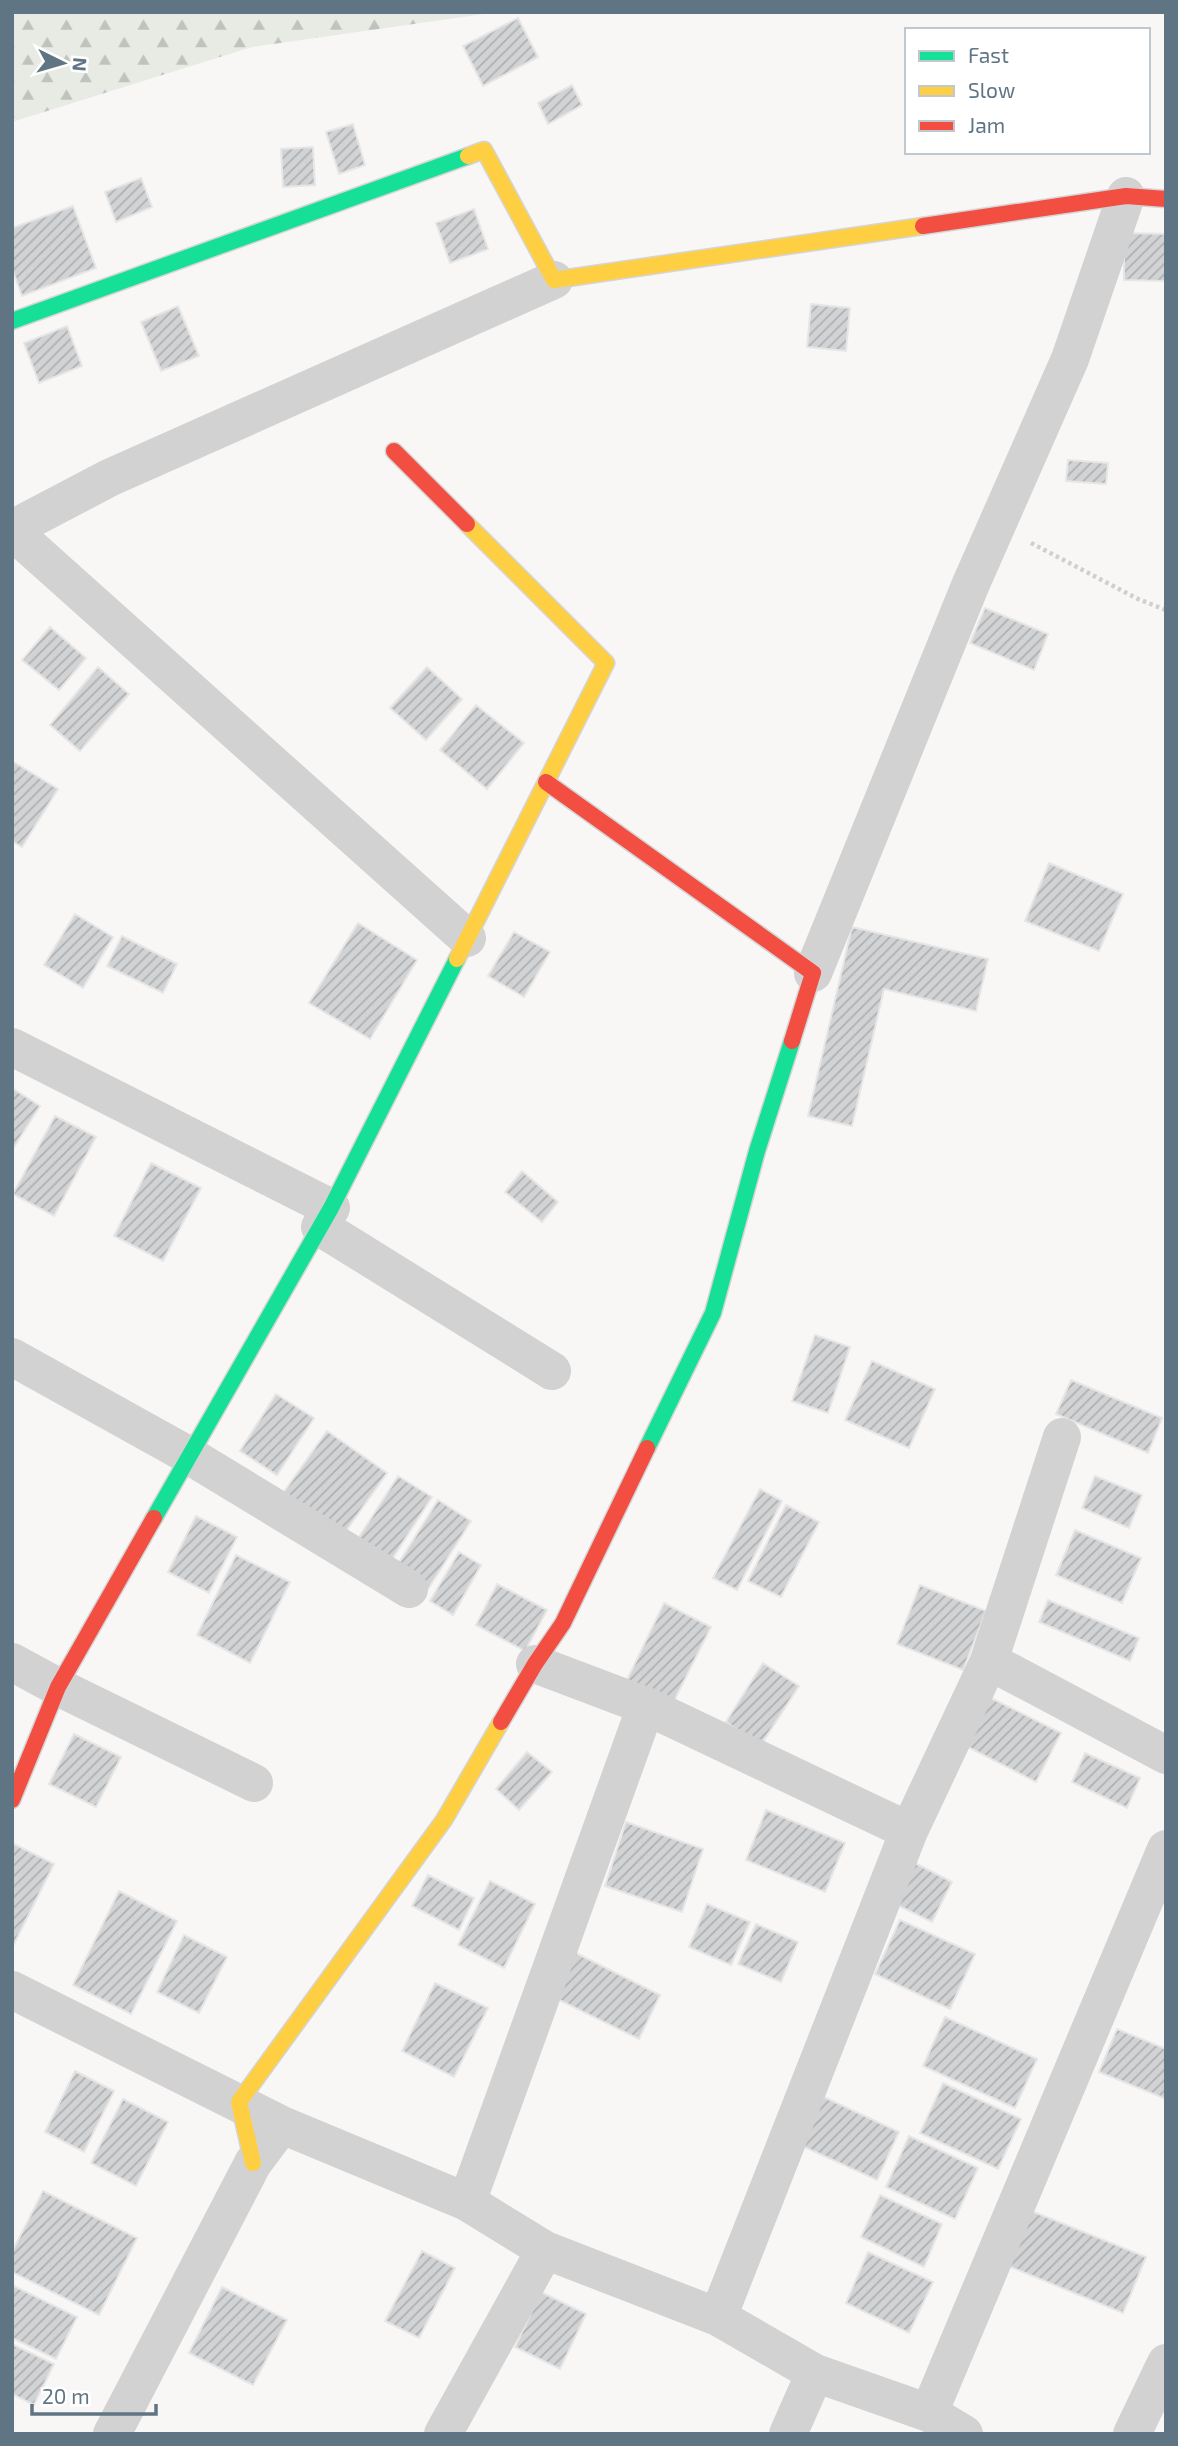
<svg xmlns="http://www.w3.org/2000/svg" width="1178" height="2446" viewBox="0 0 1178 2446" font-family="'Exo 2',sans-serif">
<defs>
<pattern id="forest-firs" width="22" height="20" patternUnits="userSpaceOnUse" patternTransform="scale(1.75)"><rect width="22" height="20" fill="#e8ebe4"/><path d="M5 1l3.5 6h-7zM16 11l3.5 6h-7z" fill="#bfc3be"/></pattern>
<pattern id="building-hatch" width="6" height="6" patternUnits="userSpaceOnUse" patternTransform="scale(1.75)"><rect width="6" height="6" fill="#d2d3d4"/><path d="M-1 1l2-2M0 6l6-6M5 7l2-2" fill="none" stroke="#aeb0b2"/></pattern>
</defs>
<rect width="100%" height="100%" fill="#f8f7f6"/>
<path fill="url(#forest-firs)" d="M12,12H498L252,47L12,122Z"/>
<path fill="url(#building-hatch)" stroke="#e7e6e6" stroke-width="2" d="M518,18L538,57L483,86L463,46Z
M572,85L582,105L548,124L538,103Z
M353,124L365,165L339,174L326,132Z
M313,147L315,185L283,187L281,149Z
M141,178L152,207L116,222L105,192Z
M73,206L96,268L22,296L12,268V228Z
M474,209L488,249L450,263L436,223Z
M1124,233L1166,234V281L1124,280Z
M811,304L850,308L846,351L807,347Z
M178,306L199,356L161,371L141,322Z
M67,326L82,366L39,383L24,343Z
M1068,460L1108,463L1106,484L1066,481Z
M985,608L1048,634L1034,670L970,643Z
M50,627L86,658L59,690L22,660Z
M98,667L129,694L80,751L50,725Z
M427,667L462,699L426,740L390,708Z
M476,705L524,743L487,789L440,750Z
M12,761L58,789L22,847L12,841Z
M1049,863L1123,894L1099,951L1025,921Z
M75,914L113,937L83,988L44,965Z
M358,923L417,960L370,1039L309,1003Z
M852,927L988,959L976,1011L884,989L852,1126L808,1116Z
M514,932L550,952L524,997L488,976Z
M122,936L177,964L163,993L107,966Z
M12,1088L40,1106L12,1150Z
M55,1116L96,1137L54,1216L13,1194Z
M151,1163L201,1188L163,1261L114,1236Z
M522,1171L558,1202L542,1222L505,1192Z
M815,1335L850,1347L828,1413L792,1401Z
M872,1361L935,1389L909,1448L845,1420Z
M1071,1380L1162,1418L1148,1453L1056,1414Z
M276,1394L314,1418L277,1475L240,1451Z
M327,1431L387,1473L341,1538L281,1496Z
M398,1476L432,1497L387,1567L354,1545Z
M1095,1476L1142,1495L1129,1528L1082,1508Z
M760,1489L782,1501L737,1590L713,1578Z
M438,1500L471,1521L425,1594L392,1574Z
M786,1505L819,1522L781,1597L748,1581Z
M196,1516L237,1537L209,1593L168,1572Z
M1075,1530L1141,1558L1122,1603L1056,1575Z
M459,1552L481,1565L453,1615L430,1601Z
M236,1555L290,1582L250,1663L197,1635Z
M497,1584L547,1610L525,1651L476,1625Z
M920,1585L986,1611L963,1670L897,1644Z
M1048,1600L1139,1638L1130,1661L1039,1622Z
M664,1603L711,1627L672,1705L626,1682Z
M763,1663L799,1686L761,1745L726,1722Z
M991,1698L1061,1733L1036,1782L966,1746Z
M74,1734L121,1757L96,1807L49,1784Z
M527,1752L552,1772L519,1810L496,1789Z
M1085,1753L1140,1778L1127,1808L1072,1782Z
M766,1810L845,1843L825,1892L746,1860Z
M626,1822L703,1849L682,1912L605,1886Z
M12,1843L54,1864L12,1948Z
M913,1862L952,1882L932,1922L893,1903Z
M428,1875L474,1898L459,1930L412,1906Z
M490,1881L535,1904L504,1968L458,1945Z
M119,1891L177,1921L131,2014L73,1985Z
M707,1904L750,1922L731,1965L689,1947Z
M900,1920L975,1954L950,2009L875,1974Z
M756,1924L798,1942L781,1982L738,1964Z
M184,1935L227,1957L199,2013L157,1992Z
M572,1951L660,1995L639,2039L551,1996Z
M435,1983L488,2008L454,2077L402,2051Z
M945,2017L1037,2059L1015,2108L923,2066Z
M1117,2029L1166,2049V2099L1099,2072Z
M75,2071L114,2091L84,2152L45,2132Z
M943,2083L1021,2119L998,2169L920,2133Z
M824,2097L899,2132L877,2180L802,2146Z
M123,2099L168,2122L136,2186L91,2163Z
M909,2136L978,2168L955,2219L886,2187Z
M43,2191L137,2238L99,2315L12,2272V2252Z
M880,2195L942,2224L924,2267L861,2237Z
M1024,2208L1146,2257L1123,2313L1001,2263Z
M422,2251L455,2268L419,2338L385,2321Z
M868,2252L933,2282L909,2333L846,2303Z
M12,2285L77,2317L56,2359L12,2338Z
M222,2287L287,2320L253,2385L189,2353Z
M541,2292L586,2314L560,2369L515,2347Z
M12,2344L54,2364L34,2405L12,2394Z"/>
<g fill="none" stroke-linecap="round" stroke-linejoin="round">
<g stroke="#d4d5d6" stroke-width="19">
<path id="fast" d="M12,321L468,156
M647,1448L713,1313L757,1151L792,1041
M154,1518L331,1208L457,959"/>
</g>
<g stroke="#d4d5d6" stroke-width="19">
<path id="slow" d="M468,156L484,150L554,280L923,226
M457,959L606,663L467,524
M253,2163L239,2102L444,1820L501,1722"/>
</g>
<g stroke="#d4d5d6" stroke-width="19">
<path id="jam" d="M923,226L1126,196L1166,199
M394,451L467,524
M546,782L813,973L792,1041
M501,1722L535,1664L563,1623L647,1448
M12,1800L58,1687L154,1518"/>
</g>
<path stroke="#cecfd0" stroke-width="4.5" stroke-dasharray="3.5 3.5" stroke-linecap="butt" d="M1031,543L1138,599L1166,610"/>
<path stroke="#d2d2d3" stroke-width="38" d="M12,529L109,478L554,280
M12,531L467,938
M813,973L970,586L1070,359L1126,196
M12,1047L331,1208
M320,1227L552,1371
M12,1357L190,1456L409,1589
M989,1661L1166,1755
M12,1662L58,1687L254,1783
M535,1664L646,1706L909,1831L718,2317
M909,1831L989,1661L1062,1437
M12,1990L282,2125L467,2202L545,2250L718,2317L815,2373L929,2413L964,2434
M467,2202L646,1706
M929,2413L1166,1849
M112,2434L253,2163L274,2135
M443,2434L545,2250
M788,2434L815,2373
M1132,2434L1166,2363"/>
<use href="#fast" stroke="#16e098" stroke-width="16"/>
<use href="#slow" stroke="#ffcf43" stroke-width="16"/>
<use href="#jam" stroke="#f24e42" stroke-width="16"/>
</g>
<rect width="1178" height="2446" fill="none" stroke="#607584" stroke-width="28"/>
<rect x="905" y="28" width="245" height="126" fill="#ffffff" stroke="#bfc8ce" stroke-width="2"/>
<rect x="919" y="51" width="35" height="10" fill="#16e098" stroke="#bfc8ce" stroke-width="2"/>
<text x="968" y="63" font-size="21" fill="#607584">Fast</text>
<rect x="919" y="86" width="35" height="10" fill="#ffcf43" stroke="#bfc8ce" stroke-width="2"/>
<text x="968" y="98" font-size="21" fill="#607584">Slow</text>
<rect x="919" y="121" width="35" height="10" fill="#f24e42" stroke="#bfc8ce" stroke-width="2"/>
<text x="968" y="133" font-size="21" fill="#607584">Jam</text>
<g transform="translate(63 63) rotate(95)" stroke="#ffffff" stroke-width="5" paint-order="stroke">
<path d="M0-5L12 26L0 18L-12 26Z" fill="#607584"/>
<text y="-10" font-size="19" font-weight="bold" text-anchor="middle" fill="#607584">N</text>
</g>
<path d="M32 2404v10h124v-10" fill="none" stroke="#607584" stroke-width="3.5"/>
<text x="42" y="2404" font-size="21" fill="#607584" stroke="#ffffff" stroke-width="5" paint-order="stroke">20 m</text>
</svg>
